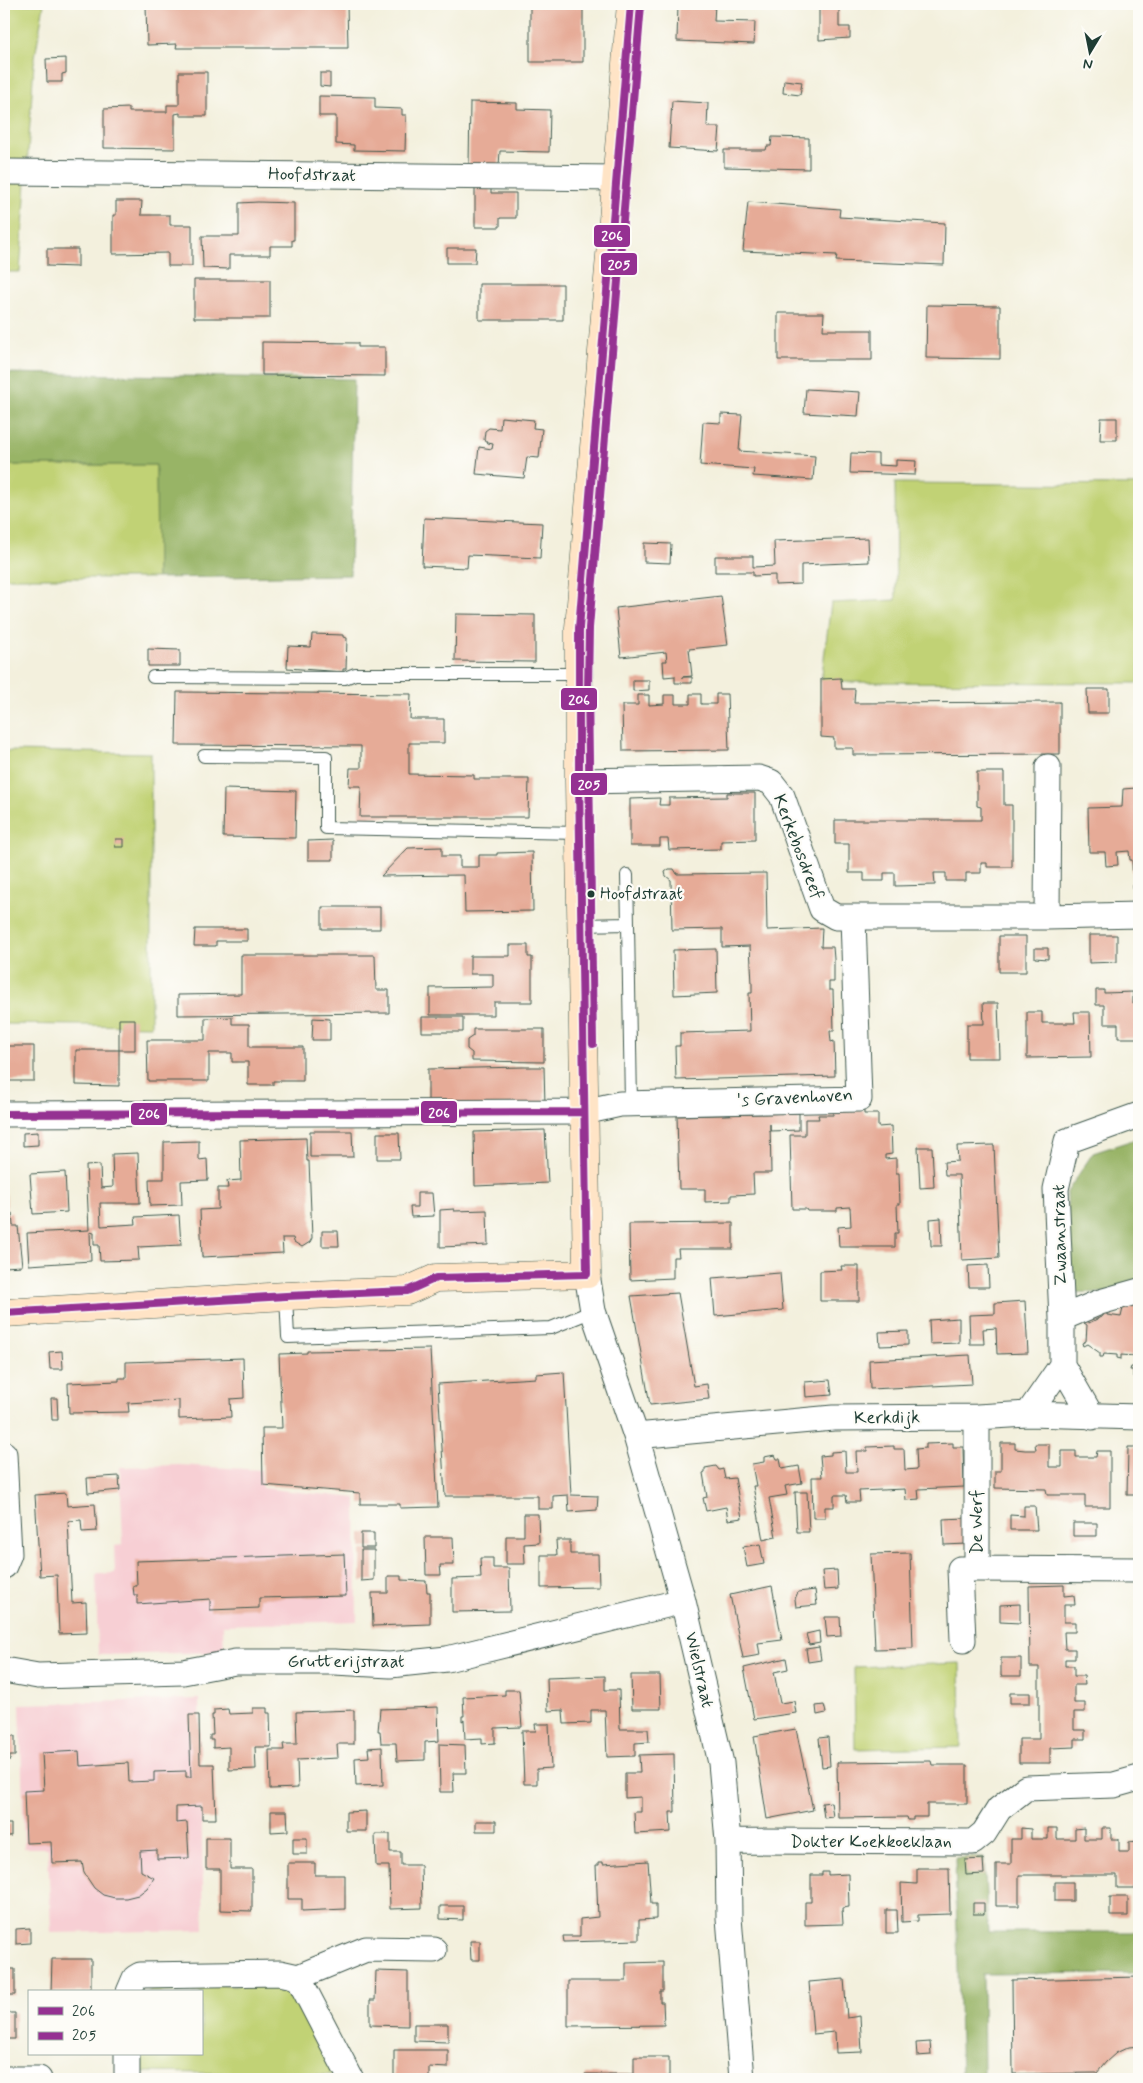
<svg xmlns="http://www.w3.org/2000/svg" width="1143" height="2083" viewBox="0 0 1143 2083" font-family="Mynerve,sans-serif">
<rect width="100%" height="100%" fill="#fdfcf7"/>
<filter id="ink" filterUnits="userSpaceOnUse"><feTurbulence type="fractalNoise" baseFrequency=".02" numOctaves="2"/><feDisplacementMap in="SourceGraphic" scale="10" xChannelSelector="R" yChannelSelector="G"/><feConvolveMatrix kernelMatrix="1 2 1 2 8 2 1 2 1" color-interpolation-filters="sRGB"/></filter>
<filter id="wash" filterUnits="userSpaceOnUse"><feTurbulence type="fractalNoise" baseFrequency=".0096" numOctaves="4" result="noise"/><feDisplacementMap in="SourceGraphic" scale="20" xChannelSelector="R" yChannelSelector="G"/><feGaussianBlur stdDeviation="1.12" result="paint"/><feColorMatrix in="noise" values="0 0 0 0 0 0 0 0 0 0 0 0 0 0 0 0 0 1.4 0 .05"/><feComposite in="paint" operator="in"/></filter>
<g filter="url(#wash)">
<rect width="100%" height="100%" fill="#f3f0dd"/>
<path fill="#f7cfd4" d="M179,1465L261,1470L262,1488L356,1498L357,1621L223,1625L224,1652L98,1655L96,1574L115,1573L114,1546L123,1545L120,1467Z
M199,1699L204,1930L51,1933L48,1848H24L20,1704Z"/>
<path fill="#c1d274" stroke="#708854" d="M4,4H44L34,63L20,272H4Z
M4,465H156L157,578H4Z
M895,483L1139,485V683L821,682L831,603L896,600Z
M4,751L151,753V1026L4,1024Z
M960,1663L961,1747L855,1749L854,1667Z
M154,1985H284L292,1988L335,2075L141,2072V2054H201V1992H148Z"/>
<path fill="#98b466" stroke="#5c784d" d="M4,373L354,379L350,575L157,578L156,465H4Z
M1139,1138V1294L1070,1292L1067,1192L1093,1153Z
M984,1857L988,1932H1139V1973L983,1974L984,2079H961L955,1858Z"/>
<g id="blocks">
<path fill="#e6ab97" d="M146,4H347L348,48H176L177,44L147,45Z
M530,4H583V62H530Z
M678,4H715L714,21L755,22L754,44L677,41Z
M819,4H839V27H850V38L819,40Z
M66,58V73L62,74V82H47L46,59Z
M179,72H207V116H180V113L175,114V149L104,148V109L129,108V112H167V105H179Z
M320,73H330V87L320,86Z
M784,80L802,82L800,95L783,93Z
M319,96L375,97V108L402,109V115H406L405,151L354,150V145L336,144V116H319Z
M672,101L708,103L707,127H720L718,151L669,148Z
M470,102L517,103V109L550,110L549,152L500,151L499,166L469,165Z
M772,137L809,138V169L724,167V150H766L767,146H771Z
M475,188H491V193H516V218H500V227H475Z
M116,201H142L141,215H170V225H192V266H168V253L113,254V215H116Z
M258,202L294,203V240H292V246H270V255H229V269L203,268L202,236H239V203Z
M748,202L840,209L839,217L945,223L944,265L836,261L837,255L743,251Z
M447,248H476L475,263H447Z
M47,249H78V267L47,266Z
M194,280H270V318H194Z
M479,284H563V320H479Z
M927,305L1000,306V359L926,358Z
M778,313H824L823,330H872V360H778Z
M262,342L358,343V347H385V376L262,375Z
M806,389L860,392L858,416L804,413Z
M721,414L742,415L739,451L815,456L813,480L753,476L754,469L700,465L703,422L721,423Z
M501,417L534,420L533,428L542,429L539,458L527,457L524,478L476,474L479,447L492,449L493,444L488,443L484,440L485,431L489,428L500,429Z
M1101,418H1117V440H1100Z
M851,453L878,454V465L896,466V460L916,461L915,475L850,473Z
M424,518L542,523L540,558L468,555L467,568L422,566Z
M868,538L869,562L801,565V584L775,585V575L753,576V572H715V556H753V567L775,566L774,541Z
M644,543L671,544L670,563L644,562Z
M721,596L728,645L689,649L692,676L682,677H692V683H675V676L664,677L663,661H667L666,652L621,657L616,608Z
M456,614L535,615V662L455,661Z
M312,634L343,635V637L347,638L346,669H343V672L287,668L288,646L311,647Z
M148,649L180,650V666H148Z
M841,678L842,689H855L854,703L1060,702V754L853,755V748H834V738L821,737V679Z
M633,680H649V690L633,691Z
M1087,689H1109V713H1088Z
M177,692L411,694L410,719H444V743H409V774L474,775V779H529L528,817H360L361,786H349L350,768H361V746L176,745Z
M690,694H701V704H716V694H727L729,750L623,751L622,705H638V695H649V705L664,704V695H675V704H690Z
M977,772H1004V805H1012V867H987V863H981V873H966V881H946V873H934L935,885L895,886V873H884V881H864V873H849V844H835V820H981V807L977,806Z
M1136,788L1139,806V889H1133L1132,860H1130L1129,851L1117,852L1118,865L1106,866L1105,852H1089L1088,808L1122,807L1123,789Z
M224,789L296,791L295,838L223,837Z
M727,793H755V840L721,841V849L669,850L668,839H660V846H630V799L660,798L659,805H669V798L727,797Z
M116,839H124V847H115Z
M333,840V860H308V841Z
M442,847V856H460V867H479V855H497V853L532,852L533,911L465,912L464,875L381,876L408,848Z
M669,869H674L677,874L766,873L767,930L822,928L821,947H833L834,959V982H829V990H833L834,1031H830L831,1042L834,1041L835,1076L676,1080L675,1046H680V1033L750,1031L749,993H752V984L750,946L722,947V929L672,930L671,880L666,876L665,872Z
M322,907H380V929H322Z
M195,929H247V941H216V946H194Z
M1089,935H1117V962L1089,963Z
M999,936H1026V972H999Z
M510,945H528V957H532V1002H494V1015H430V988L493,987V974H470V956H510Z
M1035,948H1048V959L1035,958Z
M716,949L717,993L674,995L673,950Z
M241,955H375L376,990H389V1013L178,1015V995L241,994Z
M1096,990H1104V993L1133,992V1003H1139V1038H1118V1024H1104V1005H1096Z
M983,1003H998L1000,1058H967V1024H984Z
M1027,1012H1042V1023H1075L1074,1012H1090L1091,1057L1027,1058Z
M232,1017V1024H249V1047H303V1081H273V1085H248V1062H232V1053H209V1081H148L147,1040H205V1018Z
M422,1017H463V1032H422Z
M313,1018L330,1019V1040H312Z
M119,1019H135V1050H119Z
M473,1029H544V1062L472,1061V1053L467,1049V1040L473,1036Z
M4,1046H34V1081H4Z
M76,1050H119V1086L76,1085Z
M523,1067H544L545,1105L428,1107V1069Z
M864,1111V1114H878V1127L891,1126L892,1154L885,1155V1159L896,1158V1173H899L900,1204H897L898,1233H895V1247H839L838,1227L851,1226L850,1207L837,1208V1211H807L806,1209H792L790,1135H805V1119H819L818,1115H833V1112Z
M799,1113V1130L770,1131V1124L771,1173H753L754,1194L731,1195V1201L705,1202V1189H679L677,1116Z
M545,1130L548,1183L475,1186L474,1132Z
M310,1131H352L353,1157H310Z
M38,1132V1145L23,1146V1133Z
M377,1133H399L400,1159H377Z
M306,1138L307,1161H309L312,1238L310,1242L302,1247L294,1242L293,1238H282L283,1253L202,1257L200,1210L218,1209V1188H228L227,1181L241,1180L240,1140Z
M199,1141V1160L207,1159L208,1180L181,1181L182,1205L150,1206L149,1179H164V1142Z
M994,1145L999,1258L962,1260L959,1175H945L944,1162L958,1161L957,1146Z
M918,1147H932L934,1187L920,1188Z
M138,1153L140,1203H100L101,1226L136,1224L135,1217L179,1215L181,1245L138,1247L139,1260L100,1261L99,1245H94V1233L90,1232L91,1261L29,1265L27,1233L89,1230L86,1166L100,1165L101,1188L113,1187L112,1154Z
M65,1172L67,1212L33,1214L30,1174Z
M417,1193H432L434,1216L411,1217L410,1207H417Z
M4,1194H6L7,1213H12L13,1226H18L22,1266L4,1267Z
M454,1209V1211L487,1210L488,1245L440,1247V1210Z
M941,1218L942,1246H931L930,1219Z
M733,1223V1249H678L679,1257H673V1278L630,1280L629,1224Z
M322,1231H338L339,1246H322Z
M988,1265L989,1287H969L968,1266Z
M841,1266H859V1301H820V1271L842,1270Z
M780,1273L783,1310L715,1316L712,1278Z
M678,1293L694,1386L707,1384L709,1399L650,1405L631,1296Z
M1025,1301L1028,1353L997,1354L996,1328L983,1329L984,1344H970L969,1315L995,1314V1303Z
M1124,1304L1139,1305V1374H1136V1378L1133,1377V1370H1130L1131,1367H1134L1135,1356L1121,1355V1359L1117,1358V1355L1104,1354L1103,1357H1100V1353L1087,1344L1083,1346L1082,1343L1086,1341L1087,1325L1084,1323L1086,1321L1089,1323L1103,1316L1104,1312H1107V1315L1121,1317Z
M959,1318V1343L930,1344L929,1320Z
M908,1331V1345L880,1346L879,1332Z
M430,1349L438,1507L400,1508V1504H360V1493L263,1485L262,1428H282L279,1354L307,1353V1351Z
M62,1351L63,1369H50L49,1352Z
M970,1355L972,1384L870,1389L869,1360Z
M243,1358L244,1398L230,1399L231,1417L179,1419V1400L128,1403L129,1412L69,1413L68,1383L119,1381V1378H126V1362Z
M564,1372L571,1495L598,1496L597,1510L569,1512L568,1495L553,1496V1509H538V1496H445L438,1384L536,1378V1374Z
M830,1380L832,1395L806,1397L805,1382Z
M51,1398H57L58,1420H52Z
M953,1443V1447H963L964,1487L918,1489L919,1499L906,1500L905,1489L859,1491L860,1502H847L846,1495H834V1507H825V1518H813L812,1477H822L820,1456L831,1455V1452L845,1451L846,1472H857L856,1451H867V1447L894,1446V1449H904L905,1470L917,1469L916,1449L926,1448V1444Z
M1001,1443H1015V1449L1025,1450H1036L1035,1444H1049V1467H1062V1451H1076V1457H1096L1097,1451H1110V1507H1085V1495H1047L1046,1489L995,1488V1471H1001Z
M1128,1447H1139V1495H1127Z
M775,1455L777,1459H780L782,1469L799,1466L802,1483L785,1486L787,1495L769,1498L776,1537L763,1540L753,1486H756L752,1464L764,1462V1457Z
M716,1466L719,1470L723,1469L725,1479L735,1478L742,1518L728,1520L726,1507L706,1511L703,1498L707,1497L703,1473L705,1472V1468Z
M119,1476L120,1490L88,1493L87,1478Z
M795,1492H807L809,1532H797Z
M66,1493L67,1506L95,1504L97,1531L82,1532L81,1520L68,1521L72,1603L86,1602L87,1633L59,1634L57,1575L40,1576L35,1495Z
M1024,1506H1035L1037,1530H1010V1515L1024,1516Z
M524,1514H538L539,1543L524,1544L525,1564H506V1536H524Z
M966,1518L967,1544L944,1545L943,1519Z
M1073,1523H1097V1536H1073Z
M1136,1524H1139V1536H1136Z
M361,1533H374V1548H361Z
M425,1537H453L454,1565H440L441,1575H426Z
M556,1540H570V1554H598L599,1587L541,1588V1555H557Z
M760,1544L764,1564L747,1567L743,1547Z
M361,1550H374V1580L361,1581Z
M910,1553L913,1648L875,1649L871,1554Z
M344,1554L346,1596L259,1598V1608L210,1610V1599L137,1604V1595H134L133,1586H137L136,1561Z
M480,1558H493V1568H509L510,1611L452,1612V1579L481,1578Z
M837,1570L838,1589L824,1590L822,1571Z
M388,1576H401V1580L426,1581L427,1592H430V1624L373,1626L372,1593H388Z
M1064,1585V1596L1074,1595L1075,1605H1064V1622H1075V1632H1064L1065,1649H1075V1659H1065V1666H1074V1676H1084L1085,1685H1074V1703H1085V1712H1074V1730H1085V1739H1075V1747L1050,1748V1763H1019V1739H1039V1667H1030L1029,1586Z
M772,1586L782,1640L758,1643L760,1655L743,1658L730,1595Z
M815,1590L817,1605L796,1607L795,1599L798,1592Z
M1020,1604V1623L1000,1622V1605Z
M825,1617H840L841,1636L827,1637Z
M819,1631L820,1643L809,1645L806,1634Z
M819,1647L821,1660L808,1662L806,1649Z
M786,1658L788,1669L774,1672L777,1688L780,1703L794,1701L796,1713L754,1719L744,1668Z
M1001,1658H1021V1676H1001Z
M631,1675H660L661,1709H632Z
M605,1676V1690H619L620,1729H648L649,1742L635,1743V1756L607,1757L605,1710H591V1723L564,1724L563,1710L548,1711L547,1678Z
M505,1690H519L522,1727L495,1728V1743L482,1744V1738L465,1739L464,1720L462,1721V1716H464L463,1697L505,1695Z
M1010,1693H1030V1703H1010Z
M824,1705L826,1713L817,1715L816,1706Z
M438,1707L439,1741L425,1742V1760L397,1761L396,1743H381L380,1731H378L380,1709Z
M253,1708H267V1713H270L271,1747H255L256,1769L229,1770V1747L213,1748V1740H210V1735H213L212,1715H214V1710L228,1709L229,1714L253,1713Z
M354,1710V1744H337L338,1758L297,1760L298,1788L270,1789L269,1750H284L283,1744H297L296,1712Z
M189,1715H199L200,1764H214L216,1819H202V1806L176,1807V1823L187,1822L189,1858L157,1859V1850L140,1851L141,1871L154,1878L147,1888L138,1895L126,1898H115L103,1895L94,1888L84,1873L82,1862L52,1863L51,1842L26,1843L24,1791L44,1790L42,1753L79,1751L80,1766L128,1763L129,1782L154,1781V1772L186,1771V1777H191Z
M4,1721H9V1736H15V1756H10V1760H4Z
M535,1724H549L551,1768L537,1769V1784H524L522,1731H536Z
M796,1729L813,1810L767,1819L754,1736Z
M828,1737L830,1766L822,1767L819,1738Z
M439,1744L465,1745L466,1773H453L454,1792H440Z
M382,1747L383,1785L356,1786L355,1758L369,1757L368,1748Z
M674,1754L675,1812H670L671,1832L635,1834L634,1812H641V1797L625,1798V1773H640L639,1755Z
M931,1761L932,1765H967V1804H927V1817H913V1820H908L907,1817L838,1818L837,1762Z
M831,1802L833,1817L824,1818L822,1803Z
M271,1811H287L288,1831L271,1832Z
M366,1811V1831H346V1812Z
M476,1821H496V1831H476Z
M4,1824H11V1836H4Z
M1021,1828L1031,1829V1839H1048V1828H1057V1839H1075V1829L1084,1828V1839H1102V1828H1111V1839H1119V1852H1129V1842L1138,1841L1139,1888H1117V1875H1019V1906H996V1864H1011V1839H1021Z
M375,1834H390V1852H401V1865H421L422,1908L390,1909L389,1866H376Z
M206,1838H230V1869H252V1911L220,1910V1869H206Z
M293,1838H307V1854H293Z
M983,1859L984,1874L966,1875L965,1860Z
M648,1861L651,1904H656V1919L639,1920V1940L564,1942L563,1936H580V1919L598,1917L596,1865H599V1862H603V1864Z
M288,1863H315V1875H345V1909L302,1911V1899H288Z
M917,1868H949L950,1914L918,1915V1921L902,1922L901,1883L917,1884Z
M822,1872H828V1875L848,1874L849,1907L842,1908L843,1924L805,1925V1902H811V1875H822Z
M1055,1882H1073V1901H1055Z
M1110,1897H1128V1916H1110Z
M4,1899H7V1934H4Z
M973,1903H984V1914H973Z
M440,1906H463V1920L440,1919Z
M886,1910H897L898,1933H886Z
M30,1928V1943L16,1944V1929Z
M470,1941H480V1960H471Z
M52,1959H91V1992H51Z
M663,1962V1991H660V2002H663L664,2025L568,2026V1981H626V1963Z
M6,1969H15V1995H6Z
M376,1971L408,1972V2026L370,2025V2000H375Z
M1139,1977V2046L1129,2047L1116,2053L1106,2062L1097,2073L1013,2074L1012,1980Z
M844,1979L847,2018L860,2016L862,2052L836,2053L835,2032L813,2034L809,1982Z
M6,2013H15V2039H6Z
M414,2024H448V2042L414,2041Z
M930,2042L931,2055L917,2056L916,2043Z
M394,2050H448V2068L429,2067V2079H394Z
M634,2057H669V2079H585V2074H634Z"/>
</g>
</g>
<g filter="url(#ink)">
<use href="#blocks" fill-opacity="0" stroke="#3f584d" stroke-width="1"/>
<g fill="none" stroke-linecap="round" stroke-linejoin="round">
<g stroke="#3f584d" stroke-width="14">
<path id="lane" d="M153,677L345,678L355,674H578
M204,756L326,757V828L580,833
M628,924L631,1104
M582,925L628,924L627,875
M286,1296L288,1337L551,1328L593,1311"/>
</g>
<g stroke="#3f584d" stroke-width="27">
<path id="street" d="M7,172L617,178
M579,781L759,778L771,782L782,796L822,909L836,917H1047L1048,767
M1047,917L1139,915
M4,1114L584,1112L620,1104L859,1099L853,918
M587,1274L593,1311L636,1436L683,1601L721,1763L728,1841L729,1918L742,2079
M1062,1318L1100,1302L1139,1291
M1028,1414L1062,1365
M1092,1417L1062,1365V1318L1056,1189L1067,1141L1139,1115
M636,1436L833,1418L977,1417L1028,1414L1139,1417
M4,1454L9,1554L4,1566
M977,1569L1139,1570
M963,1640L960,1569H977V1417
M4,1670L38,1676L183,1672L235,1662H334L390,1665L447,1659L683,1601
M728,1841L973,1842L984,1833L999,1809L1026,1788L1114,1785L1139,1778
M298,1977L366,1949L434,1950
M129,1992L135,1978L140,1975L280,1973L298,1977L351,2079
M4,2079H39
M127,2079V2054"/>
</g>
<g stroke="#3f584d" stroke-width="29">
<path id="secondary" d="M4,1313L286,1296L407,1291L436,1278L587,1274L579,781V628L631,4"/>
</g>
<use href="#lane" stroke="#fff" stroke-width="12"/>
<use href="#street" stroke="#fff" stroke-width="25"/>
<use href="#secondary" stroke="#ffe4c6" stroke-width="28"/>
<g stroke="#fdfcf7" stroke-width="11">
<path id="bus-1" d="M4,1114L584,1112
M4,1313L286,1296L407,1291L436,1278L587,1274L579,781V628L631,4"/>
</g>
<g stroke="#fdfcf7" stroke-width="11">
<path id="bus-2" d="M593,1044L588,689L589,628L641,5"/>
</g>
<use href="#bus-1" stroke="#953192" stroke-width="8"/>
<use href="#bus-2" stroke="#953192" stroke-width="8"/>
</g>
</g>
<circle fill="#1f3d34" stroke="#fdfcf7" stroke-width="2" cx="591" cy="894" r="4.5"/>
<g text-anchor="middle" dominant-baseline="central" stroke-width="4.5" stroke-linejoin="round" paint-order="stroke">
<g font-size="17" fill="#1f3d34" stroke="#fdfcf7" text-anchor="start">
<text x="600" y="894">Hoofdstraat</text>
</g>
<g font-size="18" fill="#1f3d34" stroke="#fdfcf7">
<text transform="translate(312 175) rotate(1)">Hoofdstraat</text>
<text transform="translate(798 847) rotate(69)">Kerkebosdreef</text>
<text transform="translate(795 1098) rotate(-3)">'s Gravenhoven</text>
<text transform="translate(1060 1235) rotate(-91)">Zwaanstraat</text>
<text transform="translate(887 1418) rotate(-1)">Kerkdijk</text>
<text transform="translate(977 1522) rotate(-90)">De Werf</text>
<text x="346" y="1662">Grutterijstraat</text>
<text transform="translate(699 1670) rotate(77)">Wielstraat</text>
<text x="871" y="1842">Dokter Koekkoeklaan</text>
</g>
</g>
<g stroke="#fdfcf7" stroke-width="2">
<rect x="593" y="224" width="38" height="24" rx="5" fill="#953192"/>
<rect x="600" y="252" width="38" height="24" rx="5" fill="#953192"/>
<rect x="560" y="687" width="38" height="24" rx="5" fill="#953192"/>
<rect x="570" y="772" width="38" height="24" rx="5" fill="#953192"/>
<rect x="420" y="1100" width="38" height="24" rx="5" fill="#953192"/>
<rect x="130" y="1102" width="38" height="24" rx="5" fill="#953192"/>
</g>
<g font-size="14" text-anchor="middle" font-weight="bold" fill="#fff">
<text x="612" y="240">206</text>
<text x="619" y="269">205</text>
<text x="579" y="704">206</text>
<text x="589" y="789">205</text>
<text x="439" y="1117">206</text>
<text x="149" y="1118">206</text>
</g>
<rect width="1143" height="2083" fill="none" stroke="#fdfcf7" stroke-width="20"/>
<rect x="28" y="1990" width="175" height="65" fill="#fdfcf7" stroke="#a4b0a9"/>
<rect x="38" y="2007" width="25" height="8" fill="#953192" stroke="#a4b0a9"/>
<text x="72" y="2016" font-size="15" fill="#1f3d34">206</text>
<rect x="38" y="2032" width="25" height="8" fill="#953192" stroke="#a4b0a9"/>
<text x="72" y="2040" font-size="15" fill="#1f3d34">205</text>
<g transform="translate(1090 52) rotate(190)" stroke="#fdfcf7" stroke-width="4" paint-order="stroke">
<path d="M0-4L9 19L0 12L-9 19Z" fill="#1f3d34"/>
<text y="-8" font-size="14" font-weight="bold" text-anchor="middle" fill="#1f3d34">N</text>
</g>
</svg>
